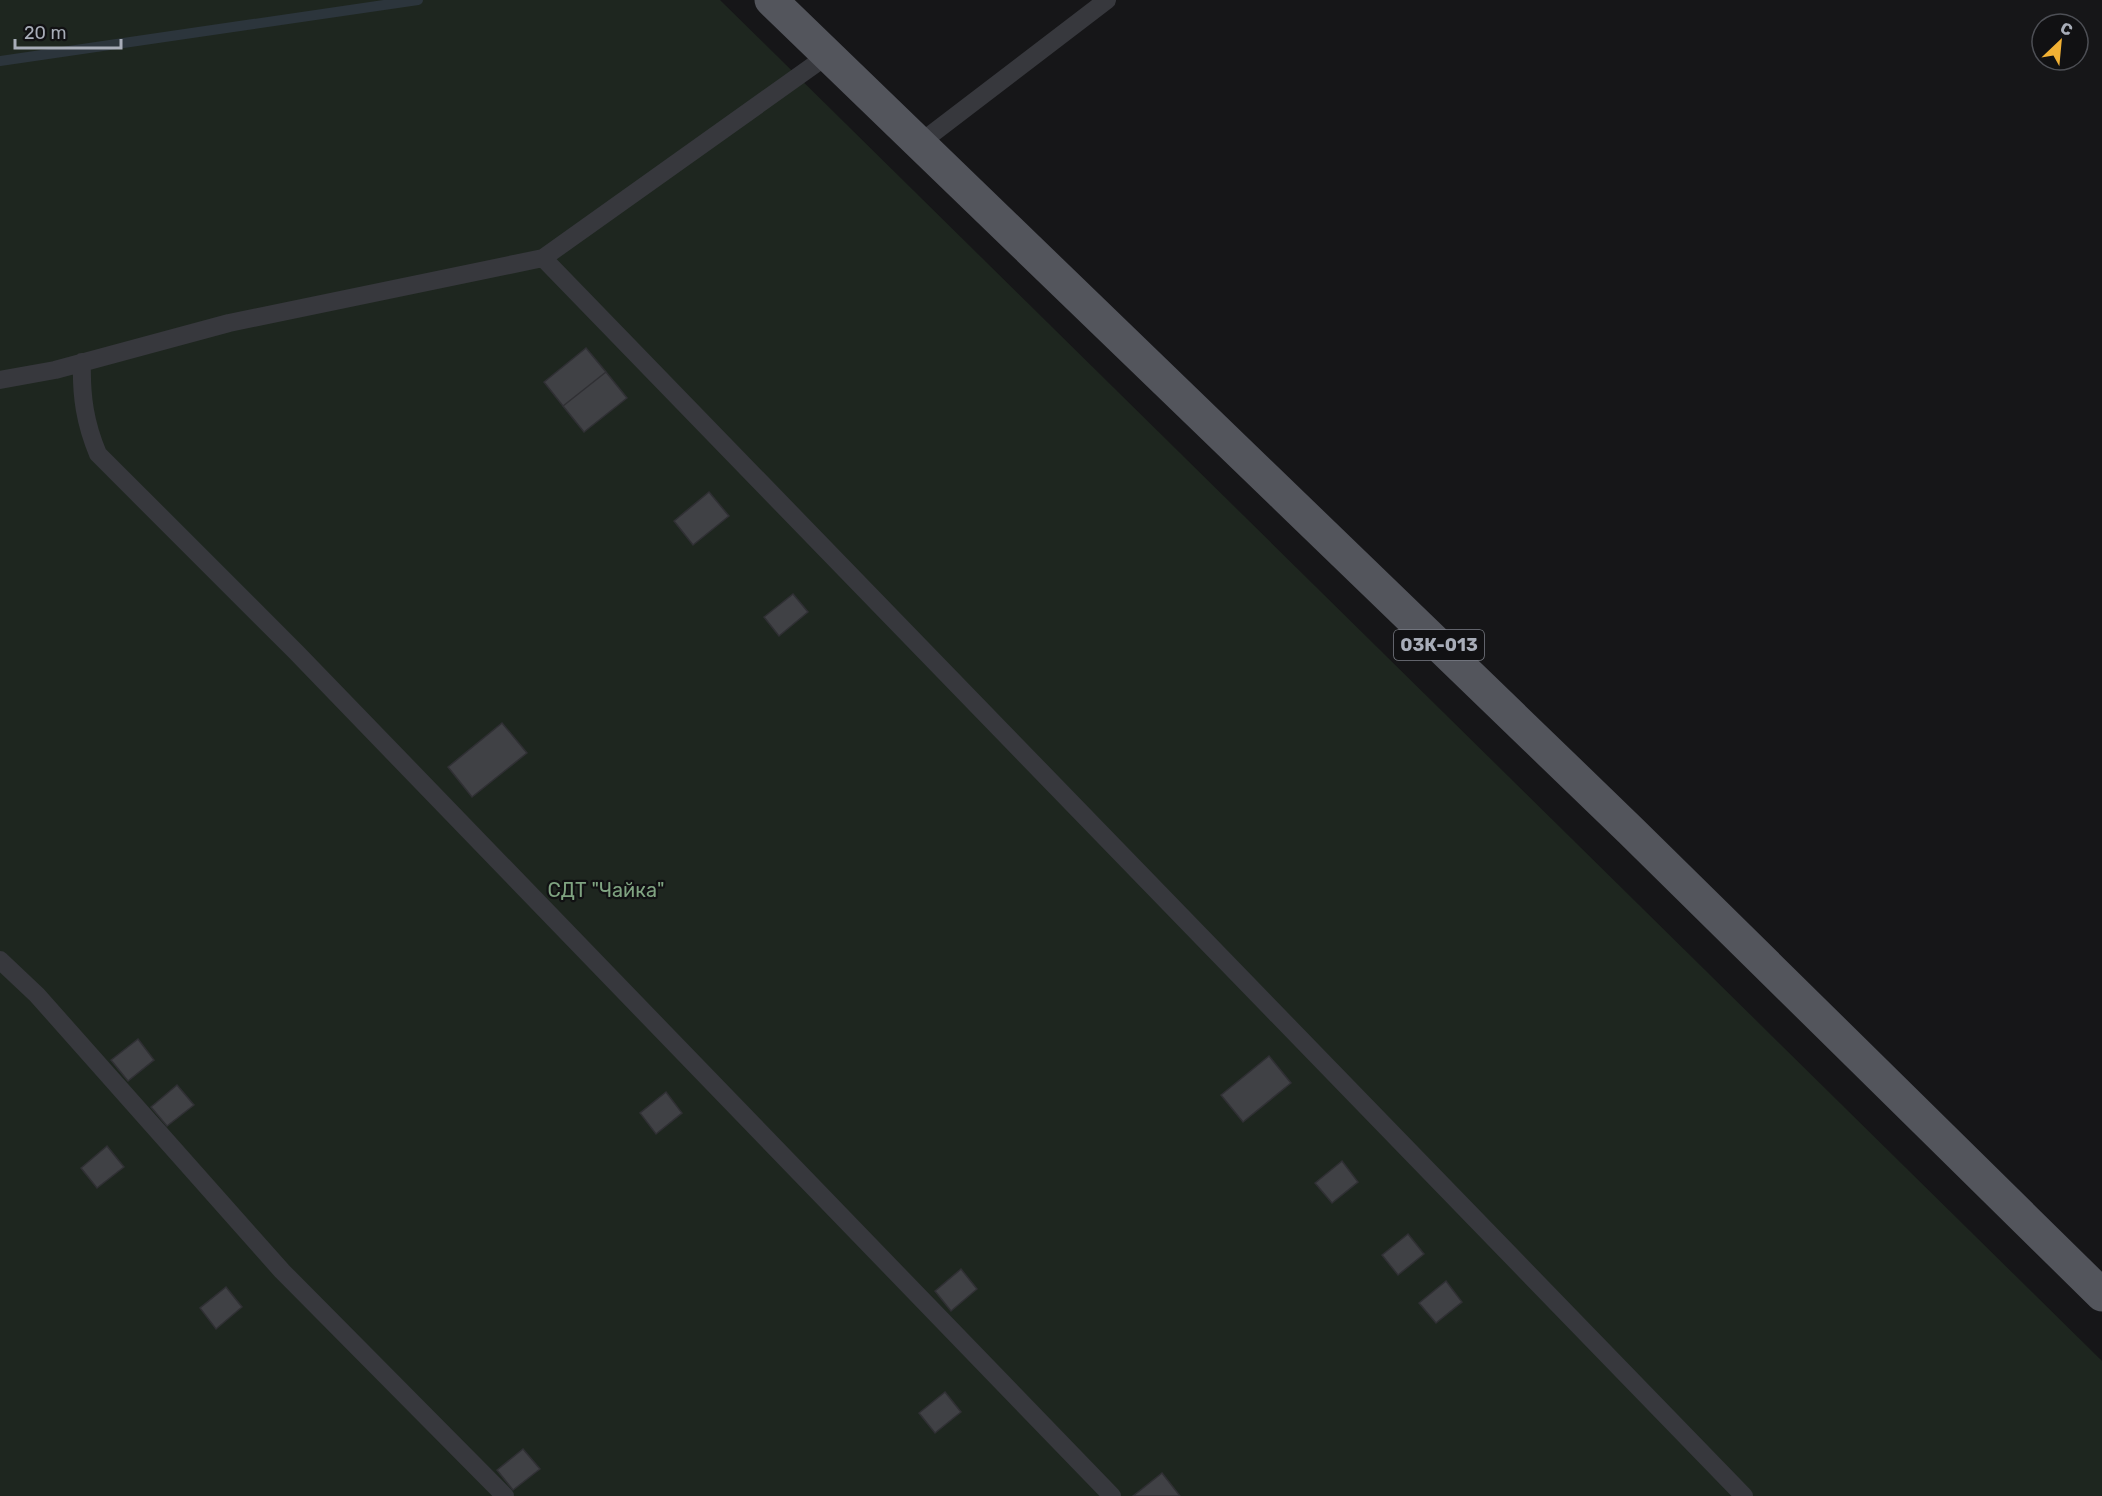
<svg xmlns="http://www.w3.org/2000/svg" width="2102" height="1496" viewBox="0 0 2102 1496" font-family="Rubik,sans-serif">
<rect width="100%" height="100%" fill="#161618"/>
<path fill="#1e261f" d="M0,0H720L2102,1361V1496H0Z"/>
<g fill="none" stroke-linecap="round" stroke-linejoin="round">
<path stroke="#2c353c" stroke-width="10" d="M0,61L418,0"/>
</g>
<path fill="#404145" stroke="#303034" stroke-width="1.5" d="M586,348L606,372L563,406L544,382Z
M606,372L627,398L584,432L563,406Z
M709,492L729,516L693,545L674,521Z
M793,594L808,612L779,636L764,617Z
M502,723L527,753L472,797L448,767Z
M138,1039L154,1060L128,1081L111,1060Z
M1269,1056L1291,1083L1243,1122L1221,1095Z
M177,1085L194,1105L167,1126L151,1107Z
M666,1092L682,1113L656,1134L640,1113Z
M107,1146L124,1167L97,1188L81,1168Z
M1342,1161L1358,1182L1332,1203L1315,1183Z
M1408,1234L1424,1254L1398,1275L1382,1255Z
M961,1269L977,1289L951,1311L935,1291Z
M1446,1281L1462,1302L1436,1323L1419,1303Z
M226,1287L242,1307L216,1329L200,1308Z
M945,1392L961,1412L935,1433L919,1413Z
M523,1449L540,1469L513,1490L497,1470Z
M1162,1473L1180,1496H1133Z"/>
<g fill="none" stroke-linecap="round" stroke-linejoin="round">
<path stroke="#37383d" stroke-width="18" d="M920,143L1107,0
M543,258L1744,1496
M82,362C81,396 85,423 98,454L296,652L1112,1496
M0,380L55,370L229,323L543,258L828,55
M0,960L37,995L282,1271L505,1496"/>
<path stroke="#53555c" stroke-width="33" d="M771,0L1631,831L2102,1295"/>
</g>
<g text-anchor="middle" dominant-baseline="central" stroke-width="4.5" stroke-linejoin="round" paint-order="stroke">
<rect fill="#111113" stroke="#7b7e86" stroke-width="1.5" x="1394" y="630" width="90" height="30" rx="4.5"/>
<g font-size="18" font-weight="bold" fill="#a8adb8">
<text x="1439" y="645">03К-013</text>
</g>
<g font-size="20" fill="#7fa381" stroke="#111113">
<text x="606" y="890">СДТ "Чайка"</text>
</g>
</g>
<g transform="translate(2060 42) rotate(26)"><circle r="28" fill="#111113" stroke="#4d4f55" stroke-width="1.5"/>
<path d="M0-4.5L10 22L0 15L-10 22Z" fill="#f2b134"/>
<text y="-9" font-size="16" font-weight="bold" text-anchor="middle" fill="#a8adb8">С</text>
</g>
<path d="M15 39v9h106v-9" fill="none" stroke="#a8adb8" stroke-width="3"/>
<text x="24" y="39" font-size="18" fill="#a8adb8" stroke="#111113" stroke-width="4.5" paint-order="stroke">20 m</text>
</svg>
